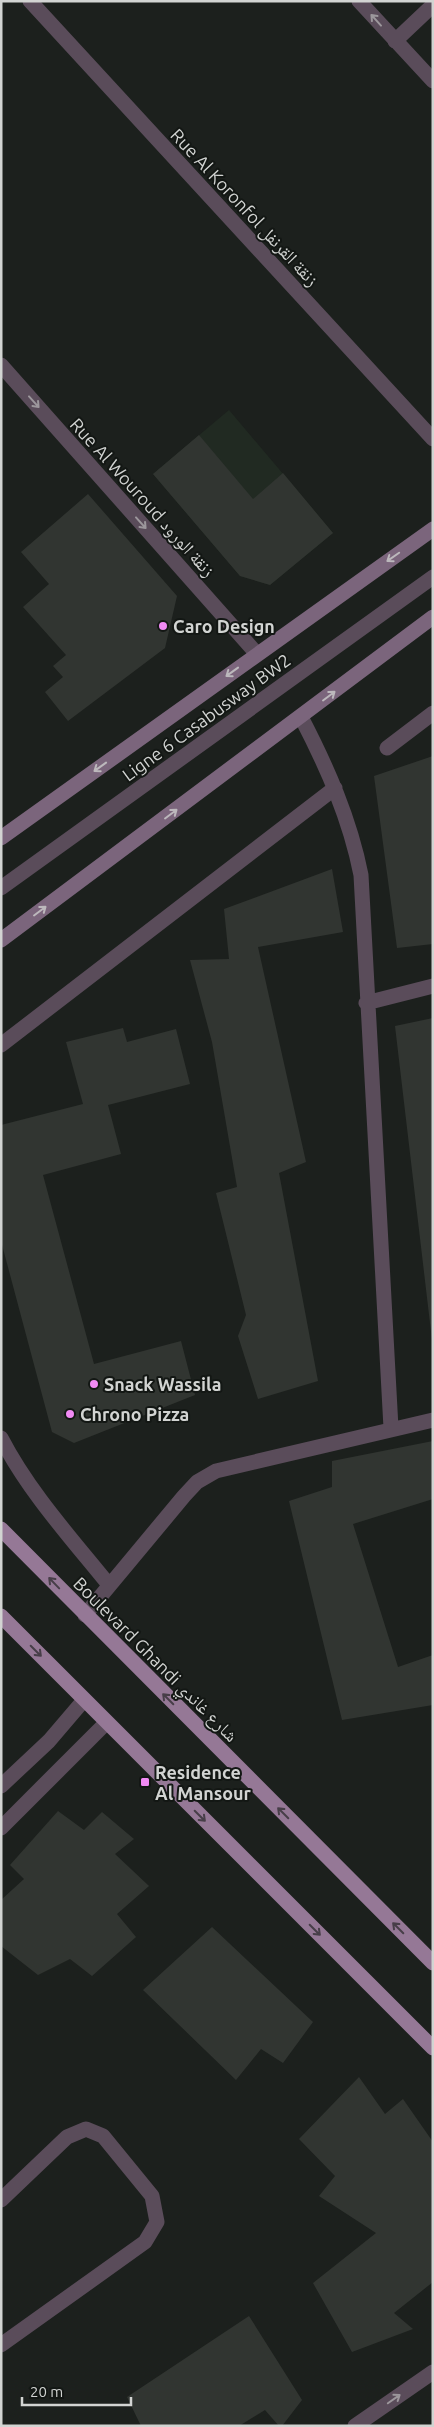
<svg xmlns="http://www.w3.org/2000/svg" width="434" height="2427" viewBox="0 0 434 2427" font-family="Ubuntu,'Noto Naskh Arabic',sans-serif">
<rect width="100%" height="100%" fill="#1c201d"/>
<path fill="#212a22" d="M229,410L333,533L270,585L240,576L153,474Z"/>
<path fill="#313531" d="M199,435L253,499L283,473L333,533L270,585L240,576L153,474Z
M88,494L177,596L165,648L68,721L45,692L63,677L53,666L66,655L23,607L49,584L21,552Z
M433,756V944L397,948L374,776Z
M332,869L343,932L258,947L306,1162L279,1173L318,1381L258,1399L238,1336L246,1315L216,1193L237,1187L212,1042L190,960L229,959L224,909Z
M433,1018V1340H432L395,1026Z
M123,1028L127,1042L176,1029L190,1084L108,1105L121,1154L43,1175L94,1364L181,1341L195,1395L74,1443L52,1432L1,1241V1125L83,1104L66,1042Z
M433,1441V1499L353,1524L398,1667L433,1655V1705L342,1720L289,1501L332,1487V1461Z
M58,1811L84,1830L102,1812L134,1839L115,1854L149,1886L117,1914L136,1937L92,1976L70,1959L38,1975L1,1946V1900L24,1879L10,1865Z
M212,1927L313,2022L283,2063L261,2049L236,2080L143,1990Z
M359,2077L385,2114L403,2099L433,2142V2282L394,2313L413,2329L352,2352L313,2283L376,2233L319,2196L335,2176L299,2139Z
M249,2316L302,2400L282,2426H279L265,2410L239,2426H141L127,2397Z"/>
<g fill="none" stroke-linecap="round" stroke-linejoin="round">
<path stroke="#5a4c5a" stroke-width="15" d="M1,888L433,577
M1,1786L49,1741L84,1700
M1,1828L106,1723
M1,2200L67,2137L86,2129L103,2136L152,2196L157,2222L145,2242L1,2345"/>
<path stroke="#5a4c5a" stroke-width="15" d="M30,1L433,439
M359,1L433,81
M395,41L433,5
M1,365L257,654
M301,717C327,767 350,819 361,875L391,1428
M387,748L433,713
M366,1003L433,986
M1,1045L335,788
M1,1438C29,1492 71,1538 109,1585
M85,1615L184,1496L197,1482L216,1471L433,1420
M355,2426L433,2372"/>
<path stroke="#7b657c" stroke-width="15" d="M1,838L433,529
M1,940L433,617"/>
<path stroke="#957896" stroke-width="15" d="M1,1529L433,1963
M1,1616L433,2048"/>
</g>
<defs><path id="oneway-shaft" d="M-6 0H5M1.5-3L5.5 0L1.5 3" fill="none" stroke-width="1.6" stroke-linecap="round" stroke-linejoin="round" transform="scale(1.25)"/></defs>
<g stroke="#9c979c">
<use href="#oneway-shaft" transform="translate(376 20) rotate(-132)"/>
<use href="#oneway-shaft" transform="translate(34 402) rotate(48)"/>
<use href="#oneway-shaft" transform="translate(141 523) rotate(48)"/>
<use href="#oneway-shaft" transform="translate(394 2399) rotate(-35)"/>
</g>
<g stroke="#bcb8bc">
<use href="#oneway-shaft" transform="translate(393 557) rotate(145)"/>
<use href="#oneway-shaft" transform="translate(232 672) rotate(144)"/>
<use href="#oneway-shaft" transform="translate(329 696) rotate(-37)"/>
<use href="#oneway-shaft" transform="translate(100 767) rotate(144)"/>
<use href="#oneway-shaft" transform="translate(171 814) rotate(-37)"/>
<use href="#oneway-shaft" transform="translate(40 911) rotate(-37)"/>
</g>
<g stroke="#473e48">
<use href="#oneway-shaft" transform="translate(54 1583) rotate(-134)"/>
<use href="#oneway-shaft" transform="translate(36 1651) rotate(45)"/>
<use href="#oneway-shaft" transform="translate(168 1699) rotate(-135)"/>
<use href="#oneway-shaft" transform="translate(283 1813) rotate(-135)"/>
<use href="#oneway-shaft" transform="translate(200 1816) rotate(45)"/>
<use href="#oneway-shaft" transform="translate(398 1928) rotate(-135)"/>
<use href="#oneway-shaft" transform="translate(315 1930) rotate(45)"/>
</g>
<g fill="#f18af4" stroke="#131714" stroke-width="2">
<circle cx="163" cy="626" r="5"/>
<circle cx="94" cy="1384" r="5"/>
<circle cx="70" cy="1414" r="5"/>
<rect x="140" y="1777" width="10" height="10" rx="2.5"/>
</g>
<g text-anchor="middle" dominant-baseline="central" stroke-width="4" stroke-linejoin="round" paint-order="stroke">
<g font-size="18" fill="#d2d4d2" stroke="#131714">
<text transform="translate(245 207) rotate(47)">Rue Al Koronfol زنقة القرنفل</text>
<text transform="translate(143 497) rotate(48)">Rue Al Wouroud زنقة الورود</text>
<text transform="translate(206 717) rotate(-36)">Ligne 6 Casabusway BW2</text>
<text transform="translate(156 1659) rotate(45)">Boulevard Ghandi شارع غاندي</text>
</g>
<g font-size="18" font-weight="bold" fill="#d2d4d2" stroke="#131714" text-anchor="start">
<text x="173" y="626">Caro Design</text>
<text x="104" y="1384">Snack Wassila</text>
<text x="80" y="1414">Chrono Pizza</text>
<text x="155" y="1772">Residence<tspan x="155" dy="21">Al Mansour</tspan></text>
</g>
</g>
<rect width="434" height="2427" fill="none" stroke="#d2d4d2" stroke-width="5"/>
<path d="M22 2397v8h109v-8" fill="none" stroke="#d2d4d2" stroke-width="2.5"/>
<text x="30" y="2397" font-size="15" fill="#d2d4d2" stroke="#131714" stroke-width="4" paint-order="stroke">20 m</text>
</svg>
